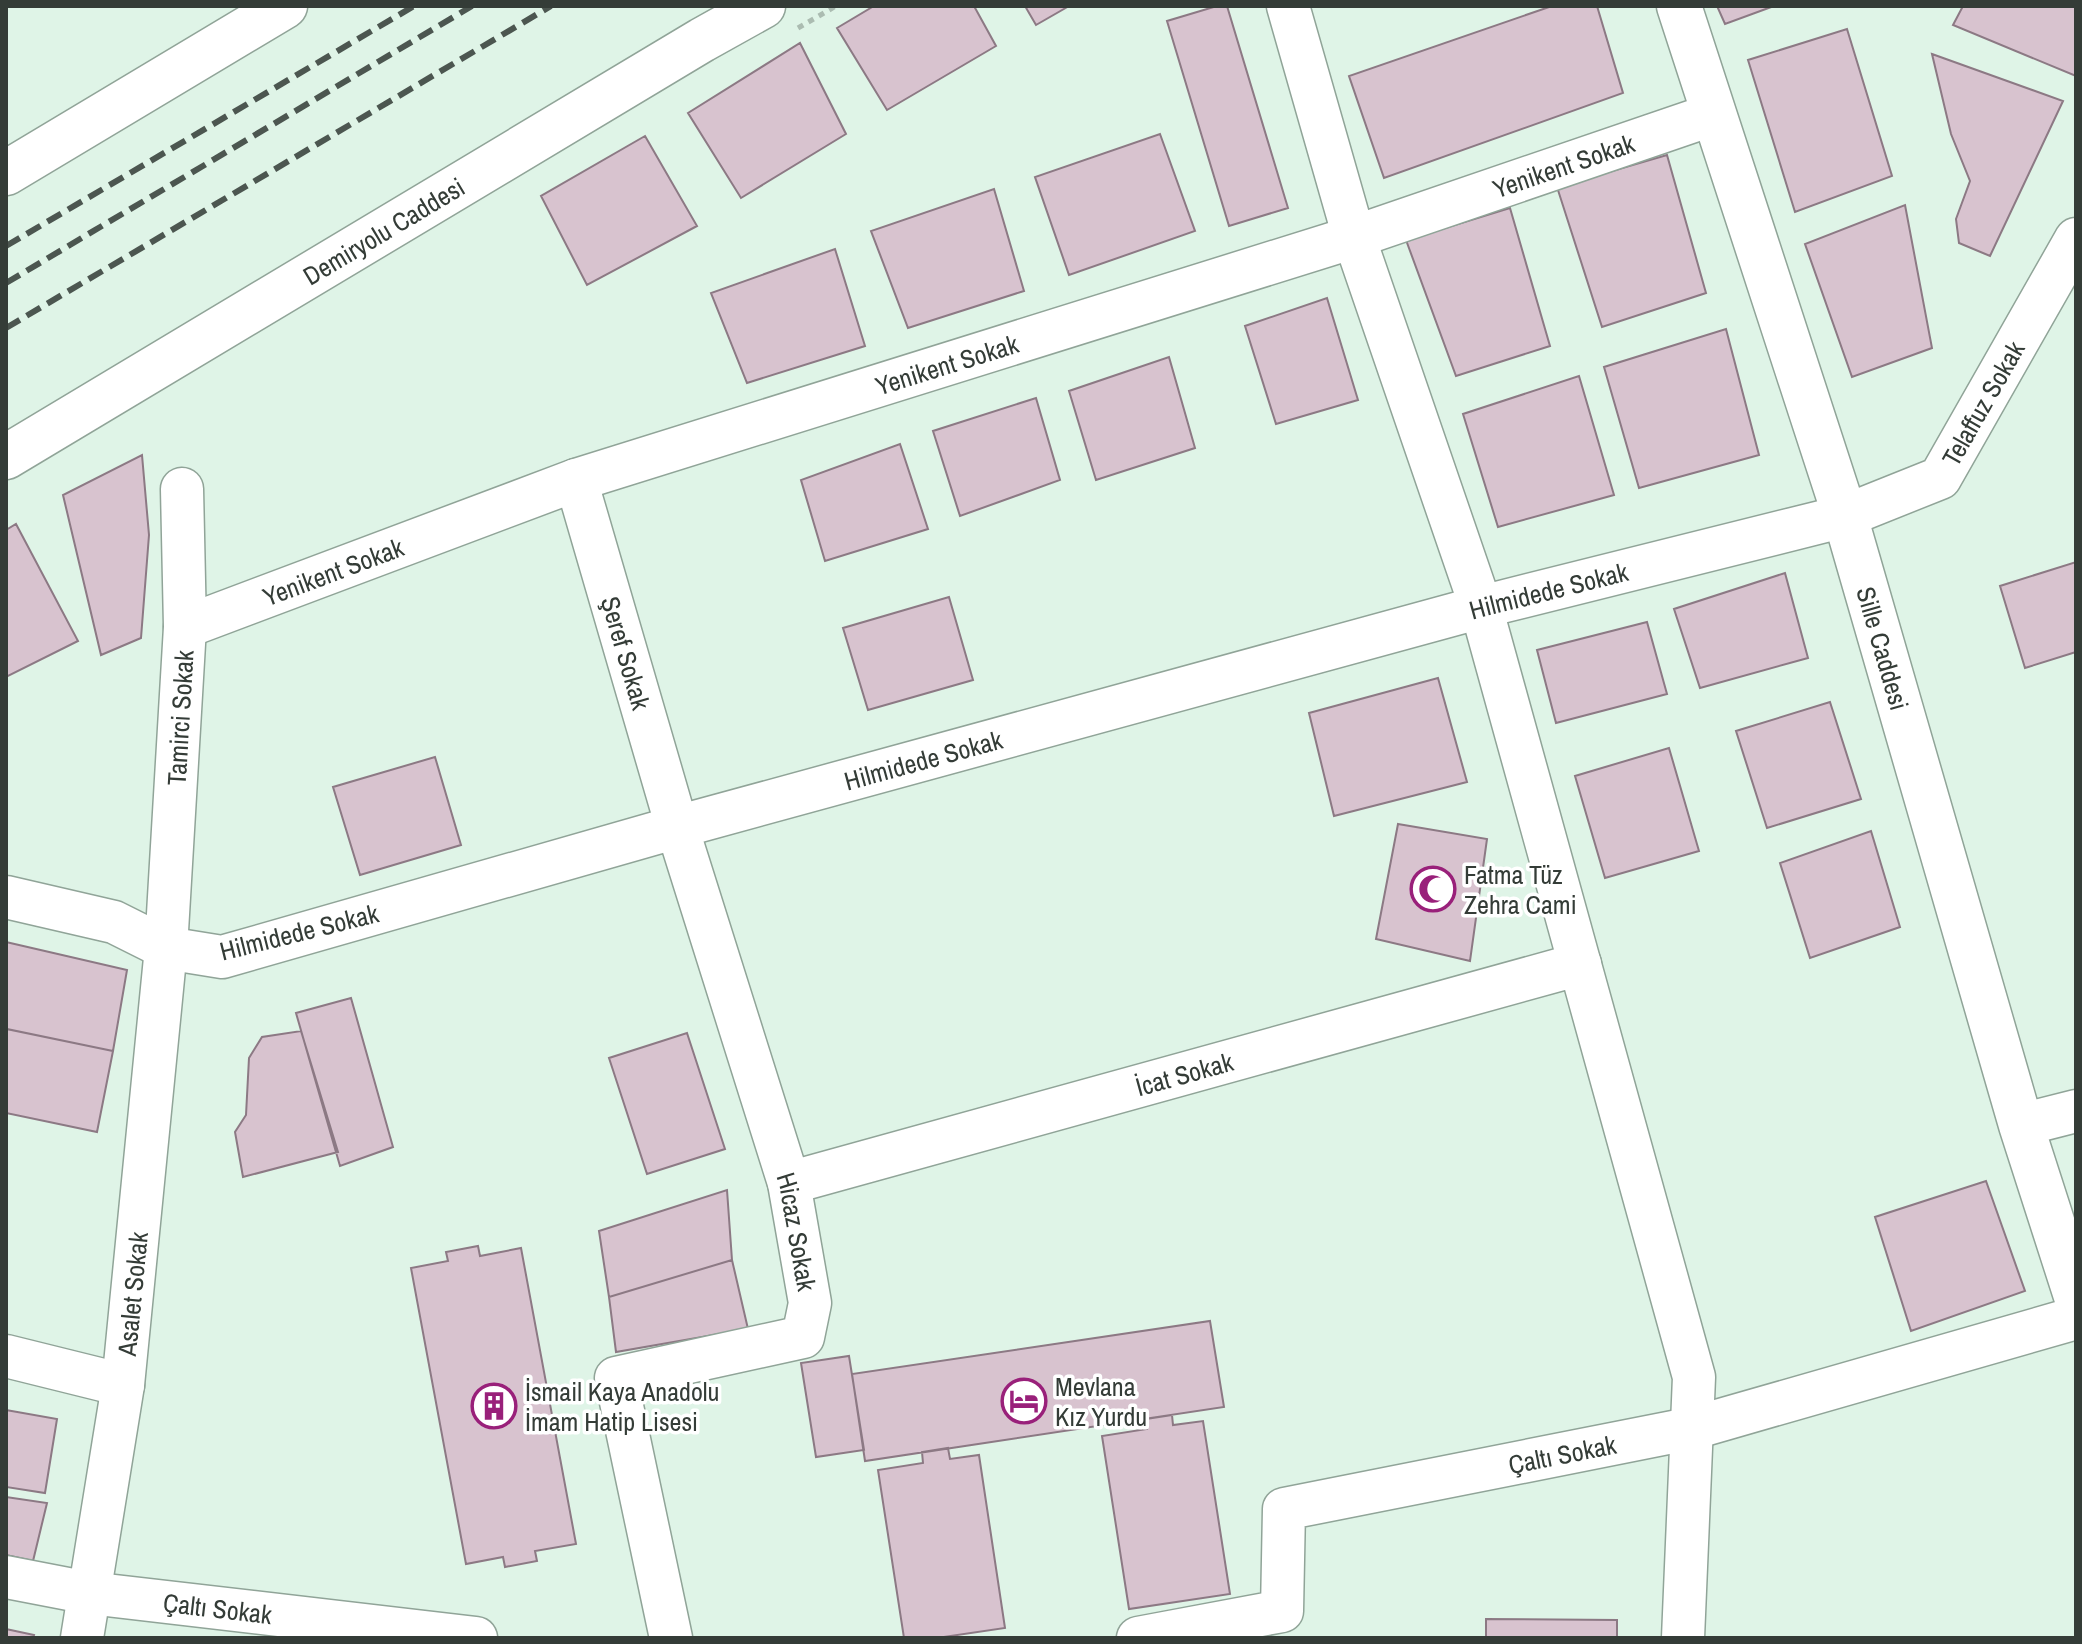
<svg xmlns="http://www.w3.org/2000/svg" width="2082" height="1644" viewBox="0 0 2082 1644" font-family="'Archivo Narrow',sans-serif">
<rect width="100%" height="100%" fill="#dff4e7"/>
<path fill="#d8c3cf" stroke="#8c7984" stroke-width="2" d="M874,6H974L996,46L887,110L837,28Z
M1025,6H1069L1036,25Z
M1217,6H1227L1288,208L1229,226L1167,21Z
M1552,6H1597L1623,93L1384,178L1349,76Z
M1717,6H1774L1725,24Z
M1963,6H2076V76L1953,25Z
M1847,29L1892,176L1795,212L1748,60Z
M800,43L846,134L741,198L688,113Z
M1932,54L2063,101L1990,256L1959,243L1956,219L1970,181L1951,134Z
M1160,134L1195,231L1069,275L1035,177Z
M645,136L697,226L587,285L541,196Z
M1667,155L1706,293L1602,327L1557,187Z
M994,189L1024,291L908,328L871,231Z
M1905,205L1932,348L1852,377L1805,244Z
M1510,208L1550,346L1456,376L1406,240Z
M835,249L865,346L747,383L711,293Z
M1327,298L1358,400L1276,424L1245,326Z
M1726,329L1759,455L1639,488L1604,367Z
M1169,357L1195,448L1096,480L1069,391Z
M1579,376L1614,495L1498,527L1463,414Z
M1036,398L1060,480L960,516L933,431Z
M900,444L928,529L825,561L801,480Z
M142,455L149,535L141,638L101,655L63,495Z
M16,524L78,641L6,677V530Z
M2076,562V652L2025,668L2000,586Z
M1785,573L1808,658L1700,688L1674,609Z
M949,597L973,680L868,710L843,628Z
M1647,622L1667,694L1556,723L1537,650Z
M1438,678L1467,782L1334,816L1309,713Z
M1830,702L1861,799L1767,828L1736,731Z
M1669,748L1699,851L1605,878L1575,776Z
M435,757L461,845L360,875L333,787Z
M1398,824L1487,839L1470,961L1376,939Z
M1871,831L1900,927L1810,958L1780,863Z
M6,942L127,970L113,1051L6,1029Z
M351,998L393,1147L340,1166L296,1013Z
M7,1029L113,1051L97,1132L6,1113Z
M301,1031L338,1152L243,1177L235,1132L246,1115L249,1058L262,1037Z
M687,1033L725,1149L647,1174L609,1058Z
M1986,1181L2025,1291L1911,1331L1875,1217Z
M727,1190L732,1260L609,1297L599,1231Z
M478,1246L480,1256L521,1248L576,1544L535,1551L537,1561L505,1567L503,1557L466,1564L411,1268L448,1261L446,1252Z
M732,1260L748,1329L616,1352L609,1297Z
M1210,1321L1224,1407L865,1461L852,1374Z
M849,1356L864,1450L816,1457L801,1363Z
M6,1410L57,1419L45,1493L6,1487Z
M1172,1415L1173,1425L1203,1421L1230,1594L1129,1609L1102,1436L1147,1429L1146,1419Z
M948,1448L950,1459L979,1455L1005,1628L937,1638H904L878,1470L923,1463L922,1452Z
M6,1497L47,1503L33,1561L6,1555Z
M1486,1619L1617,1620V1638H1486Z
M6,1629L34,1635L33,1638H6Z"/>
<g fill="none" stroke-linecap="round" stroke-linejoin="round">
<g stroke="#90a498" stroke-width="45">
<g id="minor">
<path d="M1288,6L1354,237L1481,607L1694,1377L1683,1638"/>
<path id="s1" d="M576,480L677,827L789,1183L810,1303L803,1337L616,1378L671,1638"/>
<path id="s2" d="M185,627L576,480L1354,237L1714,114"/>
<path id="s3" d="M6,897L114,922L166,948L222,957L677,827L1481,607L1845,516L1940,478L2076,239"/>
<path d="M2021,1125L2076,1111"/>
<path id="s4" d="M789,1183L1580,964"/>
<path d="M6,1356L123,1385"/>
<path id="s5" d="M6,1577L89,1593L476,1638"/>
<path id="s6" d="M82,1638L123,1385L166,948L185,627L182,489"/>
<path id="s7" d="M1138,1638L1282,1611L1284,1509L1693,1428L2076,1318"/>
</g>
</g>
<g stroke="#90a498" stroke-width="47">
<g id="tertiary">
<path id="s8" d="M1679,6L1845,516L2021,1125L2076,1296"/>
</g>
</g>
<g stroke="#90a498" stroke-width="47">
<g id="secondary">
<path d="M6,173L285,6"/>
<path id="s9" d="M6,457L702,40L763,6"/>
</g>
</g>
<path stroke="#abbcb1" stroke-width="5" stroke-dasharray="6 6" stroke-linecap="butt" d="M798,28L836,6"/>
<use href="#minor" stroke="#fff" stroke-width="42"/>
<use href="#tertiary" stroke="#fff" stroke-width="44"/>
<use href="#secondary" stroke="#fff" stroke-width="44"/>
<path stroke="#4c5650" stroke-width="6" stroke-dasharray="16 8" stroke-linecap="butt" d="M6,246L414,6
M6,283L472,6
M6,328L551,6"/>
</g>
<defs>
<g id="mosque-ring" transform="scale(2.3)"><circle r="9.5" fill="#fff" stroke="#99207a" stroke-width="1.5"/><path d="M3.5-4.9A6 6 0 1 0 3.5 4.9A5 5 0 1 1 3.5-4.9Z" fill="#99207a"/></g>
<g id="hotel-ring" transform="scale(2.3)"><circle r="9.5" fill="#fff" stroke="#99207a" stroke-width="1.5"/><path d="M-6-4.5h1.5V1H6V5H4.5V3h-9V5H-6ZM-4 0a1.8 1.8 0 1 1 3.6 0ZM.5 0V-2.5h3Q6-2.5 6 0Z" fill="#99207a"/></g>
<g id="building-ring" transform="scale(2.3)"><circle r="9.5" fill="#fff" stroke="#99207a" stroke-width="1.5"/><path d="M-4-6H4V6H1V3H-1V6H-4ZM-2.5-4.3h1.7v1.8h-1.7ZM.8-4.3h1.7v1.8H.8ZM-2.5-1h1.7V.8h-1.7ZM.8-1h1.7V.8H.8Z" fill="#99207a"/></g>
</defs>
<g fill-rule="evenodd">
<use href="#mosque-ring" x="1433" y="889"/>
<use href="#hotel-ring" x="1024" y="1401"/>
<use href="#building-ring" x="494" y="1406"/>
</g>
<g text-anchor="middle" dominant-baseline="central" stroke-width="7" stroke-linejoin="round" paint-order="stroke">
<g font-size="26" fill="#343c37" stroke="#fff">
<text stroke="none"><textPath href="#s2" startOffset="1454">Yenikent Sokak</textPath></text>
<text stroke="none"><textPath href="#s9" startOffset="440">Demiryolu Caddesi</textPath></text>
<text stroke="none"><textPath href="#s2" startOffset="806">Yenikent Sokak</textPath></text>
<text stroke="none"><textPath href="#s3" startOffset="2096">Telaffuz Sokak</textPath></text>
<text stroke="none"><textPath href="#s2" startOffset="158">Yenikent Sokak</textPath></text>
<text stroke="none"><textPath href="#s3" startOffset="1602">Hilmidede Sokak</textPath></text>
<text stroke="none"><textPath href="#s8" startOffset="674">Sille Caddesi</textPath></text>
<text stroke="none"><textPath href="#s1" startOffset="180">Şeref Sokak</textPath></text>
<text stroke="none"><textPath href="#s6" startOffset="926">Tamirci Sokak</textPath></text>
<text stroke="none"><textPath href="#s3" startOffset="954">Hilmidede Sokak</textPath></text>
<text transform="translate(299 932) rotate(-14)">Hilmidede Sokak</text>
<text stroke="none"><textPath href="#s4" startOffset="410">İcat Sokak</textPath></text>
<text stroke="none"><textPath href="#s1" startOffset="784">Hicaz Sokak</textPath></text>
<text stroke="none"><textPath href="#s6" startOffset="348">Asalet Sokak</textPath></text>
<text stroke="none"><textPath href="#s7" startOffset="532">Çaltı Sokak</textPath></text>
<text stroke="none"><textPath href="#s5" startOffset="214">Çaltı Sokak</textPath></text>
</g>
<g font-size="26" fill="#343c37" stroke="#fff" text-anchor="start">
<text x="1464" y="874">Fatma Tüz<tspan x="1464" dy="30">Zehra Cami</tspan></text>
<text x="1055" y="1386">Mevlana<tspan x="1055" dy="30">Kız Yurdu</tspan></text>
<text x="525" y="1391">İsmail Kaya Anadolu<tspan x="525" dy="30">İmam Hatip Lisesi</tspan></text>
</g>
</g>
<rect width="2082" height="1644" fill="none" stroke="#343c37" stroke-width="16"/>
</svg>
